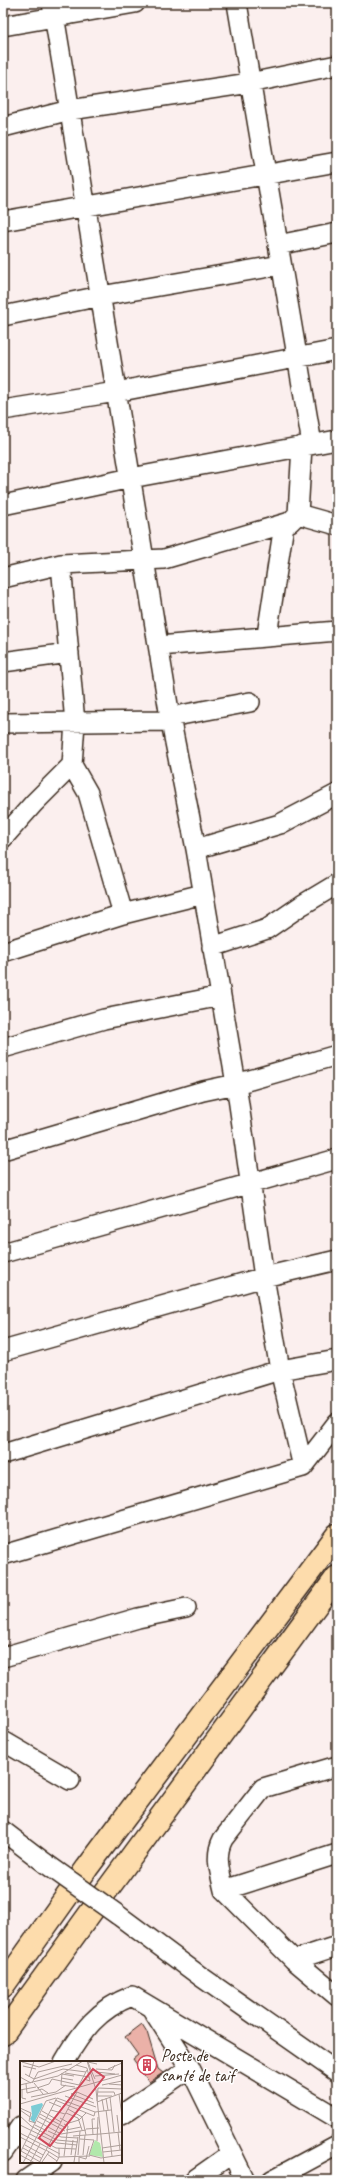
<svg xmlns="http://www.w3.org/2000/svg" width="340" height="2183" viewBox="0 0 340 2183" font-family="Caveat,sans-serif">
<rect width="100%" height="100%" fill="#fbefee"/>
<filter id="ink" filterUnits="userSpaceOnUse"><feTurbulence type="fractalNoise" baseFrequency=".025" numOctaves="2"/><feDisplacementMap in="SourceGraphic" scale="8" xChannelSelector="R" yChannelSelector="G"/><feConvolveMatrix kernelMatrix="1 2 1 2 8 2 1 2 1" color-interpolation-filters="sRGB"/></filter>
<g filter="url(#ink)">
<path fill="#ebb1a8" stroke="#3b2a1e" d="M142,2024L147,2032L158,2069L163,2073L149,2082L133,2059L138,2055L125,2037Z"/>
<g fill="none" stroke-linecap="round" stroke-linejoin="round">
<g stroke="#3b2a1e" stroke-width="22">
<path id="minor" d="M237,3L312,444
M3,26L135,3
M3,127L70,110L250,83L337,65
M3,221L337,162
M278,245L337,233
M3,316L101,296L281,265
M3,410L116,392L337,350
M3,505L131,478L337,440
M298,514L337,525
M61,564L75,723L72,765L88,793L123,914
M3,578L61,564L164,559L290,522L298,514L302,446
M267,635L284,525
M159,646L337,631
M3,662L69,653
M3,723L163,721L170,717L250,702
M3,838L34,803L72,765
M196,849L280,824L337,794
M212,947L267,929L302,905L337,884
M3,952L123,914L203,894
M3,1048L104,1019L221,996
M3,1150L203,1091L236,1084L337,1055
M3,1253L337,1159
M3,1351L264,1277L337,1260
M3,1454L280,1370L337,1360
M303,1467L337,1423
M3,1555L303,1467L280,1370L264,1277L236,1084L196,849L170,717L52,3
M3,1657L138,1618L186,1608
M3,1741L70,1780
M3,1831L45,1863
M337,1854L224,1890L294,1960L337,1996
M224,1890C220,1872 214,1856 223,1839L263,1788L337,1766
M118,1915L200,1976L337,2072
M294,1960L337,1946
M152,2009L190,2068L245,2180
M64,2062C82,2031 98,2009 132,1996L337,2118
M121,2115L190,2068
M3,2152L21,2126
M26,2180L52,2162
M194,2180L231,2154
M272,2180L337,2145"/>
</g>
<g stroke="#3b2a1e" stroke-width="25">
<path id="highway" d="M3,1986L87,1868L337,1535
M3,2034L104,1894L337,1577"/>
</g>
<use href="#minor" stroke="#fff" stroke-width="19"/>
<use href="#highway" stroke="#fddcac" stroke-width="22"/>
<g stroke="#3b2a1e" stroke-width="22" stroke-linecap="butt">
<path id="minor-bridge" d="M45,1863L118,1915"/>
</g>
<use href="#minor-bridge" stroke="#fff" stroke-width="19"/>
</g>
</g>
<defs>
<g id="building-ring" transform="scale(1)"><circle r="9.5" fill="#fff" stroke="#d1495b" stroke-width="1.5"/><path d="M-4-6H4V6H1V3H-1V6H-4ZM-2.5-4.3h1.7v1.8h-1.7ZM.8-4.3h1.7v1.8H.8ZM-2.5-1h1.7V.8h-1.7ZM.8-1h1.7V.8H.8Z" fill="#d1495b"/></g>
</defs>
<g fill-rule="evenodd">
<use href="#building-ring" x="147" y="2065"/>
</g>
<g text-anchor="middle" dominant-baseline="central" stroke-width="3" stroke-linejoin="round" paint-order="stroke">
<g font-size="17" fill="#3b2a1e" stroke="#fff" text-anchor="start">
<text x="161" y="2055">Poste de<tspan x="161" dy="20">santé de taif</tspan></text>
</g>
</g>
<g transform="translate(20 2061)">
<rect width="102" height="102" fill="#fbefee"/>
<path d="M75,79L80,82L83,96L69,94Z" fill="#b1e8ab"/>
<path d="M22,42L23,44L14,62L10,58L12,54L11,45Z" fill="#7cccd5"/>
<path fill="none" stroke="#aea09b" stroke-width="1" d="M67,0L76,29L84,102M2,1L19,6L36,0M56,4L67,7L70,20L64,18M3,5L16,8M76,8L92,9L95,4M88,8L102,2M71,9L68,1L77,3M76,11L95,13M45,12L69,16M5,13L14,18L43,8L66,11M42,13L54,15M75,15L99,13M0,16L11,22M9,16L14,0M41,17L53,19M75,18L71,9L76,10M12,22L18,11L52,3M14,22L23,33M6,23L7,32L22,28L28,32M89,23L102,24M0,24L38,15L63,0M41,24L55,26M41,24L42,12M59,24L67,9M82,24L102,20M17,27L29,23L32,18L59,24M0,29L16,26M2,29V37L6,38M57,31L51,33L74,42M78,31H94L95,34M99,33L102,55M45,35L76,46M78,35H92M11,36L36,31L46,24M90,36L94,71M86,37L88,49M82,38L84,50M35,39L74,55L75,51M77,40L78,27L102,28M29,41L41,46M77,41L102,32M0,43L102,14M0,47L11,52L9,60L16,62M48,48L62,56L66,74M0,49L10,56M31,49L45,53M86,49L92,95M22,50L41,61M46,52L58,57L62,69M20,53L46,67M97,54L99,71M0,55L11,65L37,79L58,81M19,56L45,70M40,57L49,62L59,59L66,52M17,60L41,73L66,69M0,64L37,82L57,84M15,64L27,70M66,68L79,67M46,69L61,66M28,70L41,76L58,77M98,71L100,89M0,72L40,93M10,73L36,87L56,88M80,73L102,71M73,74L72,58H75M53,75L80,73M0,76L25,89M60,78L74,79M74,79L69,94L81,97L102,94M77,80L78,56M5,84L23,94M3,87L21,97M82,87L102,84M26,89L39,97M1,90L22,102M83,91L102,89M0,92L26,40L36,37M27,93L37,100M0,94L15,102M51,94L53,79M58,94L60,70M63,94L65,74M44,95L48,65L44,63M39,96L70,95M22,101L29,91M54,101L58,76M3,102L37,37L75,51L91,49M10,102L20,83M19,102L57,31L73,38M36,102L39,96V87M59,102V96L66,98L69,85"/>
<path fill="#d1495b" fill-opacity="0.15" stroke="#d1495b" stroke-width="2" d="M73,8L84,16L30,85L19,77Z"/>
<rect width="102" height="102" fill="none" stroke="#3b2a1e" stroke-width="2"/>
</g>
<rect width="340" height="2183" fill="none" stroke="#fff" stroke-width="16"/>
<rect x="8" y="8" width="324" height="2167" fill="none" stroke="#3b2a1e" stroke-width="1.5" filter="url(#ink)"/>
</svg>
